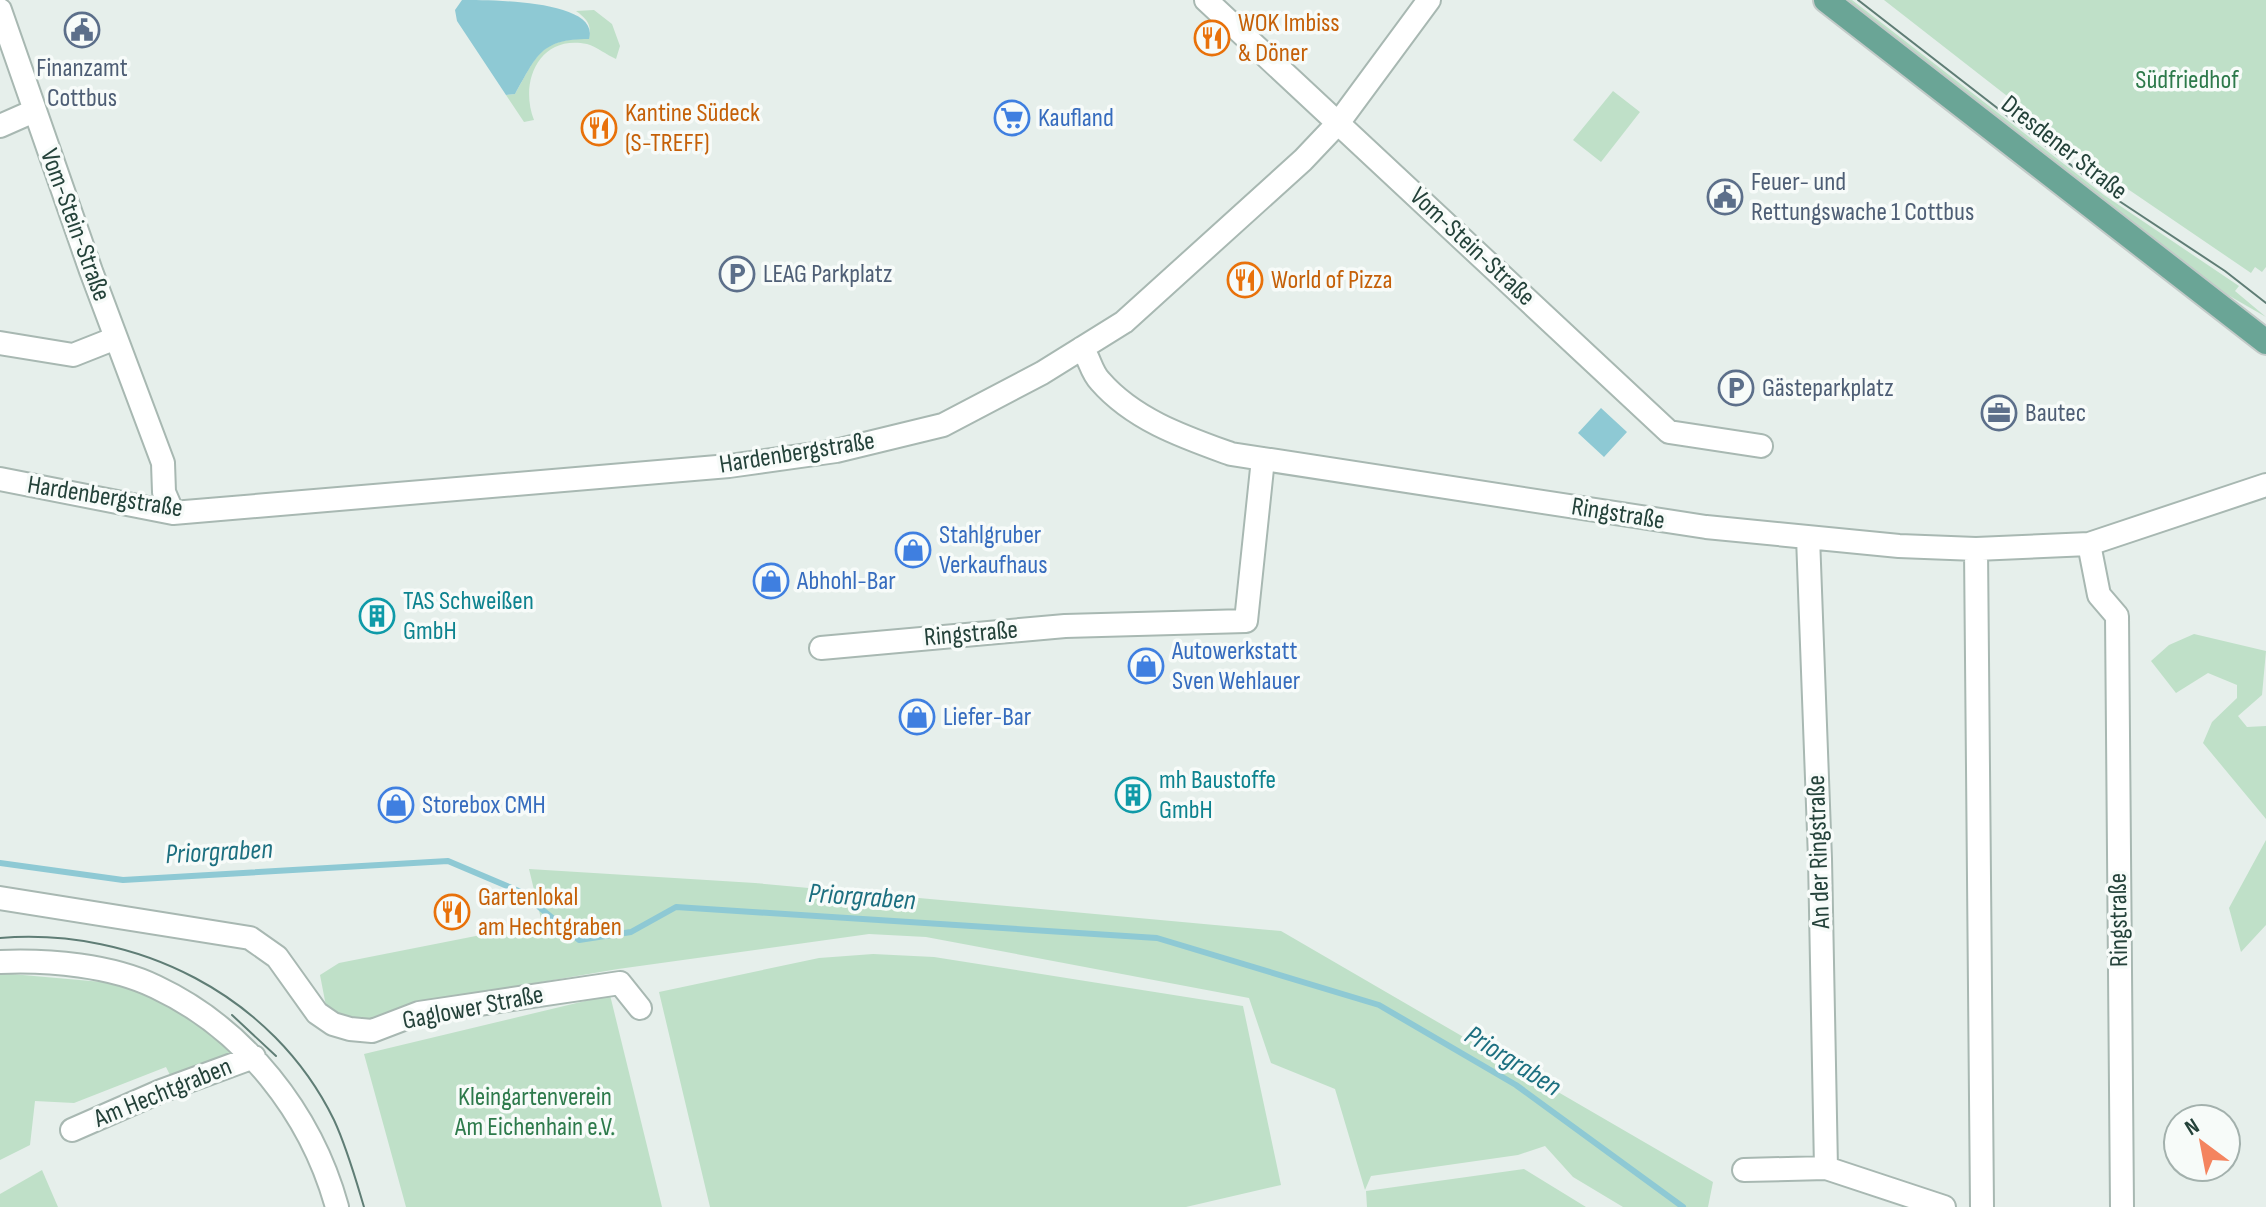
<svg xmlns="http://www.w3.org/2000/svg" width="2266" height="1207" viewBox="0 0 2266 1207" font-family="'Sofia Sans Condensed',sans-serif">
<rect width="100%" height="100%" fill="#e6efeb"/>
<path fill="#bfe0c8" d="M1844,0H1852L2104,195L2239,286L2235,291L2266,317L2214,287Z
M1884,0H2266V267L2262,272L2255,267L2251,273L2116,181Z
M594,10L612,24L620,46L616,59C607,55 597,47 587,44C539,34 519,82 534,120L524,122L506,95L515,94C538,54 539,40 589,38C592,25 587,19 576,11Z
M1613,91L1640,112L1601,162L1573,140Z
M2194,634L2266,651L2262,695L2238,716L2247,727L2266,726V819L2203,743L2212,722L2237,698V685L2208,673L2176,693L2151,661L2169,645Z
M2266,840V925L2241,952L2229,908Z
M529,869L755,883L1281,931L1713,1182L1708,1207H1623L1573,1177L1545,1146L1518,1155L1371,1176L1365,1190L1335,1089L1271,1063L1249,998L926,937L869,934L618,969L418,1003L370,1020L336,1016L326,1006L320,975L339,963L542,923Z
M873,954L934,957L1243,1006L1281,1185L1186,1207H710L659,992L819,958Z
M0,973L102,982L150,992L237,1050L171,1077L166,1067L74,1103L35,1101L30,1145L0,1160Z
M610,995L662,1207H406L364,1054Z
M1524,1169L1586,1207H1367L1366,1191Z
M42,1170L58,1207H0V1194Z"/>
<path fill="#8ec9d4" d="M462,0C490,0 601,0 589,39C540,39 537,56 515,94L506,95L457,21L455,10Z
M1601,408L1627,432L1604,457L1578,433Z"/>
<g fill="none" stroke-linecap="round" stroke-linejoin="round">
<path stroke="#8ec9d4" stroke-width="6" d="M0,863L123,880L448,861L521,892L579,940L631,932L676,907L1157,938L1379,1005L1516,1085L1683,1207"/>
<g stroke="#a8b8b2" stroke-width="26">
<path id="minor" d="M1206,0L1669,432L1761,446
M0,10L91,271L163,463L164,492L173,513
M0,126L34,111
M0,343L73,355L116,338
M1082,348C1090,359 1091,372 1100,381C1134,420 1184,437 1231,454L1706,527L1899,546L1976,549L2089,544L2266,485
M0,479L173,513L729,466L836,451L943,425L1042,373L1124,322L1303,160L1339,122L1429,0
M2089,544L2099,595L2117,616L2122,1207
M1976,549L1982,1207
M821,648L1065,626L1246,621L1263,459
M0,898L250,938L277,957L317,1013L333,1024L350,1029L372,1031L419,1013L620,983L640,1008
M0,962C49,960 111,965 156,987C245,1029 311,1113 337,1207
M72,1130L161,1091L254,1057
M1826,1168L1944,1207
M1744,1170L1826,1168L1820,859L1808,537"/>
</g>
<g stroke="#c2cac8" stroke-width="28">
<path id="primary" d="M1826,0L2266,342"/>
</g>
<use href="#minor" stroke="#fff" stroke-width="22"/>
<use href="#primary" stroke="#6aa596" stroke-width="24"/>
<path stroke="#5f7d75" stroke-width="2" d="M1858,0L2107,193L2225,271L2266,303
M0,938C136,927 273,995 334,1120C347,1148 355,1177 364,1207
M232,1015L276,1056"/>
</g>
<defs>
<g id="civic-ring" transform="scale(1.8)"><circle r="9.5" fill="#f7fbf9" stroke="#5c6f8a" stroke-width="1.5"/><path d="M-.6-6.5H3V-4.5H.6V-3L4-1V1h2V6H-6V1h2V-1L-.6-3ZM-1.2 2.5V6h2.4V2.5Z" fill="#5c6f8a"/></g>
<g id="restaurant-ring" transform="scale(1.8)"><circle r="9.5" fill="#f7fbf9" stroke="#e8710a" stroke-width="1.5"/><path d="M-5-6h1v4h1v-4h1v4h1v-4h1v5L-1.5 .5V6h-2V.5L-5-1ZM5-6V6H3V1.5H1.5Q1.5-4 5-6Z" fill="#e8710a"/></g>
<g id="supermarket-ring" transform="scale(1.8)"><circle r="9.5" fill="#f7fbf9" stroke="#3f7fe0" stroke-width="1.5"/><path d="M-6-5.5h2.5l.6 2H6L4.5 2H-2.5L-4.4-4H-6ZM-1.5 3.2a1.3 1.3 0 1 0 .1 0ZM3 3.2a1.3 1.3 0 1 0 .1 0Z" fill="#3f7fe0"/></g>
<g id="parking-ring" transform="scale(1.8)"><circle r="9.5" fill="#f7fbf9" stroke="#5c6f8a" stroke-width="1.5"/><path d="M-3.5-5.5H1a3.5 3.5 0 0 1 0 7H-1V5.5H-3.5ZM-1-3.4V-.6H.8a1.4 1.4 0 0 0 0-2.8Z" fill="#5c6f8a"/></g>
<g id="office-ring" transform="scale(1.8)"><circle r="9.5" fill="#f7fbf9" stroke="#5c6f8a" stroke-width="1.5"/><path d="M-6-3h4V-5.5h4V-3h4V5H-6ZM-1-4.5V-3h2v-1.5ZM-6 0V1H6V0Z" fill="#5c6f8a"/></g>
<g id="shop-ring" transform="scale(1.8)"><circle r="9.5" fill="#f7fbf9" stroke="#3f7fe0" stroke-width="1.5"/><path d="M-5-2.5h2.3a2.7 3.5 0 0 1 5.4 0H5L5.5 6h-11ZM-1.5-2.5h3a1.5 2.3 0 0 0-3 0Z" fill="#3f7fe0"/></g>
<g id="building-ring" transform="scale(1.8)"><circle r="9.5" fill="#f7fbf9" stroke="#0f9aa8" stroke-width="1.5"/><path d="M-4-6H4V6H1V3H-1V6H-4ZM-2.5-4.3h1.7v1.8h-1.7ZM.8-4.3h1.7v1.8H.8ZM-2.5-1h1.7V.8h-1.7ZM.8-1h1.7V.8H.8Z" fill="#0f9aa8"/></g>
</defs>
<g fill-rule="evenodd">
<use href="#civic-ring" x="82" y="30"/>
<use href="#restaurant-ring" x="1212" y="38"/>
<use href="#supermarket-ring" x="1012" y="118"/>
<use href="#restaurant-ring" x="599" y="128"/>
<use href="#civic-ring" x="1725" y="197"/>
<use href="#parking-ring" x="737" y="274"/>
<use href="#restaurant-ring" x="1245" y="280"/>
<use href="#parking-ring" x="1736" y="388"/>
<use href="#office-ring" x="1999" y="413"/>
<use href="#shop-ring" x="913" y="550"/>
<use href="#shop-ring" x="771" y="581"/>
<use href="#building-ring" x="377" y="616"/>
<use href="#shop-ring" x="1146" y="666"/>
<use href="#shop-ring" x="917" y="717"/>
<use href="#building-ring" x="1133" y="795"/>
<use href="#shop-ring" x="396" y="805"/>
<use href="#restaurant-ring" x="452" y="912"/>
</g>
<g text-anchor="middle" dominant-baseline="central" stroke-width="7" stroke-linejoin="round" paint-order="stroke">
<g font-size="26" fill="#c56008" stroke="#f7fbf9" text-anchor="start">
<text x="1238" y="23">WOK Imbiss<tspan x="1238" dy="30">&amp; Döner</tspan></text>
<text x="625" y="113">Kantine Südeck<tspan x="625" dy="30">(S-TREFF)</tspan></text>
<text x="1271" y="280">World of Pizza</text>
<text x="478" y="897">Gartenlokal<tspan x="478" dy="30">am Hechtgraben</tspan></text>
</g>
<g font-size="26" fill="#4e5e75" stroke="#f7fbf9" text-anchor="start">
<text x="82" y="68" text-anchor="middle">Finanzamt<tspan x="82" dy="30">Cottbus</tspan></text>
<text x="1751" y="182">Feuer- und<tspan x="1751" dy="30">Rettungswache 1 Cottbus</tspan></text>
<text x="763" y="274">LEAG Parkplatz</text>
<text x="1762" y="388">Gästeparkplatz</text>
<text x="2025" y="413">Bautec</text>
</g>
<g font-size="26" fill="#2d7a4b" stroke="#f7fbf9">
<text x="2187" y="80">Südfriedhof</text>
<text x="535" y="1097">Kleingartenverein<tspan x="535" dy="30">Am Eichenhain e.V.</tspan></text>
</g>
<g font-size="26" fill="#366cbe" stroke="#f7fbf9" text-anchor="start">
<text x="1038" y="118">Kaufland</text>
<text x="939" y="535">Stahlgruber<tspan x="939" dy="30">Verkaufhaus</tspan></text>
<text x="797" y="581">Abhohl-Bar</text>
<text x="1172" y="651">Autowerkstatt<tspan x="1172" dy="30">Sven Wehlauer</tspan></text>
<text x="943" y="717">Liefer-Bar</text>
<text x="422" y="805">Storebox CMH</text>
</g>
<g font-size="26" fill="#24423a" stroke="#f7fbf9">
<text transform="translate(2064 148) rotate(38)">Dresdener Straße</text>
<text transform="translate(75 225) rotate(70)">Vom-Stein-Straße</text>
<text transform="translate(1472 247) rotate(43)">Vom-Stein-Straße</text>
<text transform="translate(797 453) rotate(-9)">Hardenbergstraße</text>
<text transform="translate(105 497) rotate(9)">Hardenbergstraße</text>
<text transform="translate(1618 514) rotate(9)">Ringstraße</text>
<text transform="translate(971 634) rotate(-5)">Ringstraße</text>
<text transform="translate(1819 852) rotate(-92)">An der Ringstraße</text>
<text transform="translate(2119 920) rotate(-91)">Ringstraße</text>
<text transform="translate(473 1008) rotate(-11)">Gaglower Straße</text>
<text transform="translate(163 1093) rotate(-22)">Am Hechtgraben</text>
</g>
<g font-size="26" fill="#0d838f" stroke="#f7fbf9" text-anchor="start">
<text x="403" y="601">TAS Schweißen<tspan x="403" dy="30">GmbH</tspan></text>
<text x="1159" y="780">mh Baustoffe<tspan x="1159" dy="30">GmbH</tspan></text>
</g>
<g font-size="28" font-style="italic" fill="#1c6f80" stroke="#f7fbf9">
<text transform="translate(219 852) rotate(-3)">Priorgraben</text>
<text transform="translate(862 897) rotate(4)">Priorgraben</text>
<text transform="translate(1513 1061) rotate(32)">Priorgraben</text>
</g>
</g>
<g transform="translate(2202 1143) rotate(328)"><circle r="38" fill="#f7fbf9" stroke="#a3b1ad" stroke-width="2"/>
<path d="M0-6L14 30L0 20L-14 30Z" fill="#f4845f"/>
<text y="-12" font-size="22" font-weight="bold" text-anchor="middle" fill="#24423a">N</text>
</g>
</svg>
